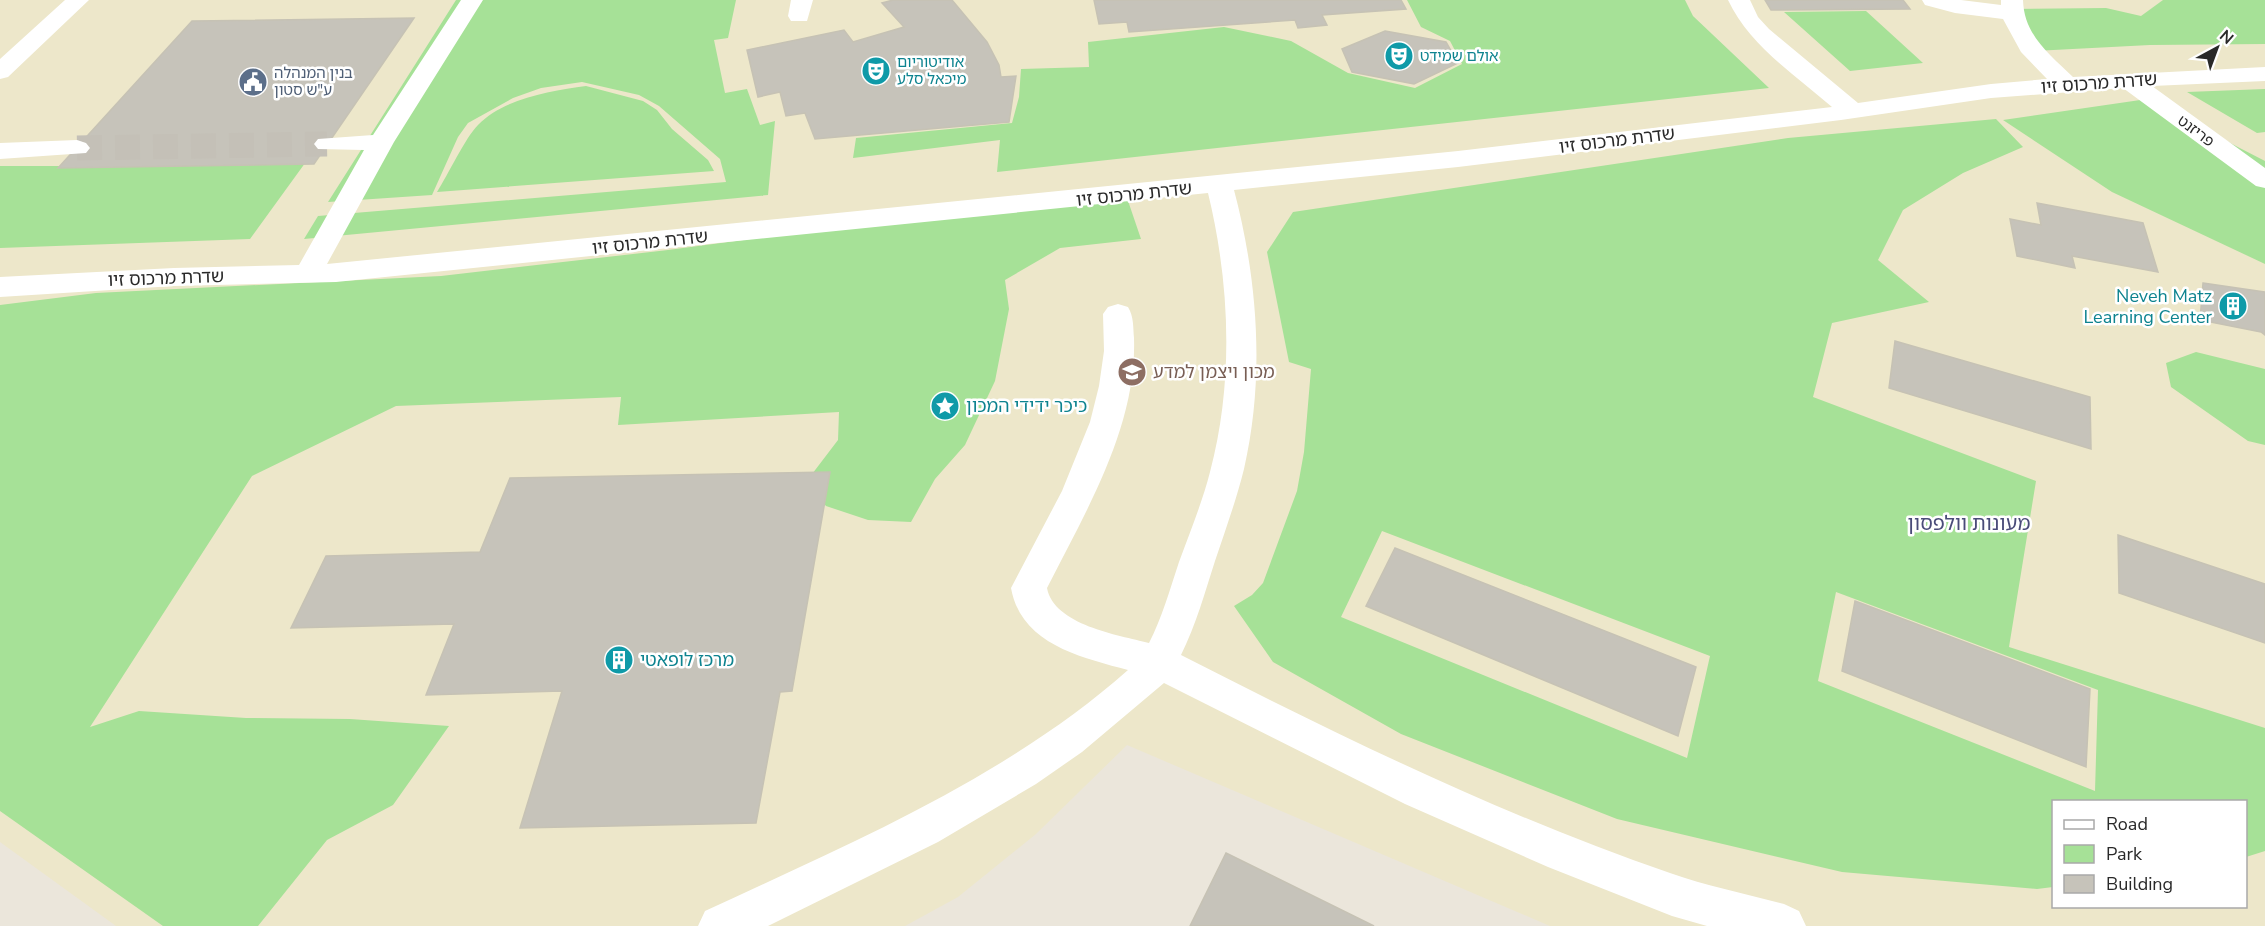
<svg xmlns="http://www.w3.org/2000/svg" width="2265" height="926" viewBox="0 0 2265 926" font-family="'Nunito Sans','Noto Sans Hebrew',sans-serif">
<rect width="100%" height="100%" fill="#ebe6db"/>
<path fill="#ede7ca" fill-rule="evenodd" d="M0,0H2265V926H1550L1127,745L1036,834L958,897L905,926H116L0,842ZM2054,802H2246V906H2054Z"/>
<path fill="#a6e197" fill-rule="evenodd" d="M456,0H736L728,38L714,40L725,93L747,89L760,125L775,121L768,195L304,239L318,216L726,182L720,159L659,106L639,95L582,82L541,88L513,98L468,123L458,137L432,195L328,202Z
M1407,0H1685L1693,16L1769,88L997,172L1000,140L853,158L856,138L1012,123L1019,97L1021,69L1089,67L1088,42L1224,27L1291,41L1348,73L1415,88L1462,64L1450,41L1421,27Z
M2163,0H2265V44L2150,45L2034,51L2010,9L2106,8L2141,16Z
M1866,11L1923,63L1850,71L1784,12Z
M586,86L643,101L657,110L672,129L708,160L714,171L437,192C448,175 465,138 478,125C504,98 551,91 586,86Z
M2265,89V132L2257,133L2187,92Z
M2154,98L2232,144L2265,161V264L2112,192L2003,120Z
M1996,119L2023,147L1963,173L1903,210L1878,260L1929,302L1832,323L1813,397L2036,481L2009,647L2265,728V851L2246,857V802H2054L2053,887L2037,889L1842,872L1617,819L1401,734L1273,662L1234,606L1252,595L1263,583L1297,491L1304,452L1311,369L1289,362L1267,252L1293,212L1788,138ZM1382,531L1710,656L1687,758L1341,617ZM1836,592L2098,690L2095,791L1818,681Z
M308,159L250,239L0,248V166H159Z
M1124,189L1141,239L1060,248L1005,280L1009,309L995,381L965,445L935,479L911,522L868,520L826,506L806,482L838,440L839,412L618,425L621,397L396,406L252,476L90,727L139,711L246,718L350,719L449,726L393,805L327,840L258,926H163L0,811V305L96,293L441,276L668,250Z
M2196,352L2265,369V445L2248,441L2171,387L2166,363Z"/>
<path fill="#c6c3ba" stroke="#c6c2b4" stroke-width="1.5" d="M893,0H952L987,42L999,65L1001,77L1016,76L1009,122L815,139L805,113L786,116L780,92L758,97L747,50L844,30L853,42L904,27L882,3Z
M1094,0H1401L1406,9L1322,15L1327,25L1298,28L1295,20L1129,32L1127,22L1099,24Z
M1765,0H1903L1910,9L1771,10Z
M414,18L314,164L58,168L192,21Z
M1385,31L1446,42L1458,63L1414,84L1352,72L1342,49Z
M2037,203L2143,223L2158,272L2072,256L2075,268L2017,256L2010,219L2041,225Z
M2203,283L2265,292V335L2261,332L2200,320Z
M1895,341L2090,397L2091,449L1889,388Z
M830,472L792,691L780,692L756,823L520,828L562,691L426,695L454,624L291,628L326,556L480,552L510,478Z
M2118,535L2265,584V643L2119,593Z
M1395,548L1696,667L1678,736L1366,606Z
M1855,601L2090,689L2086,767L1842,671Z
M1226,853L1374,926H1190Z"/>
<g fill="none" stroke-linecap="round" stroke-linejoin="round">
<path stroke="#c4c0b7" stroke-width="25" stroke-dasharray="25 13" stroke-linecap="butt" d="M77,148L327,144"/>
<path fill="#fff" fill-rule="evenodd" d="M65,0H89L8,77L0,79V59Z
M461,0H483L394,142L327,264L1458,151L1832,107C1795,75 1749,45 1728,0H1750L1758,17L1769,29L1858,103L1991,84L2047,79L2021,52L2003,19L1955,13L1925,5L1922,0H1961L2001,5V0H2023C2024,35 2049,54 2073,77L2265,67V81L2152,86L2265,168V188L2256,186L2123,88L1991,98L1841,120L1458,167L1234,190C1258,281 1265,377 1244,469C1236,501 1225,531 1215,561C1205,592 1196,625 1181,655C1340,736 1501,815 1670,873C1707,886 1746,894 1784,904L1799,911L1806,926H1707L1672,916L1548,867L1405,804L1164,683L1082,752L1036,784L938,842L768,926H698L705,911C851,843 1006,778 1128,670C1080,657 1021,644 1011,588L1062,491L1090,422L1099,386L1104,351L1103,314L1108,307L1118,304L1128,307C1134,317 1133,327 1134,338C1137,427 1086,511 1047,588C1054,625 1118,635 1149,643C1162,618 1170,589 1179,562C1190,532 1202,503 1210,472C1234,381 1230,284 1208,193L336,282L174,286L0,297V277L174,268L299,265L364,150L318,149L314,144L318,139L373,135Z
M791,0H813L807,21H791L788,16Z
M77,140L86,143L90,148L86,153L0,159V143Z"/>
</g>
<defs>
<g id="theatre-disc" transform="scale(1.5)"><circle r="9.5" fill="#0f9aa8" stroke="#fff"/><path d="M-5-5.5Q0-4 5-5.5V0Q5 5 0 6Q-5 5-5 0ZM-3.3-2.5H-1v1.5H-3.3ZM1-2.5H3.3v1.5H1ZM-2.8 1Q0 5.5 2.8 1Z" fill="#fff"/></g>
<g id="civic-disc" transform="scale(1.5)"><circle r="9.5" fill="#5c6f8a" stroke="#fff"/><path d="M-.6-6.5H3V-4.5H.6V-3L4-1V1h2V6H-6V1h2V-1L-.6-3ZM-1.2 2.5V6h2.4V2.5Z" fill="#fff"/></g>
<g id="building-disc" transform="scale(1.5)"><circle r="9.5" fill="#0f9aa8" stroke="#fff"/><path d="M-4-6H4V6H1V3H-1V6H-4ZM-2.5-4.3h1.7v1.8h-1.7ZM.8-4.3h1.7v1.8H.8ZM-2.5-1h1.7V.8h-1.7ZM.8-1h1.7V.8H.8Z" fill="#fff"/></g>
<g id="university-disc" transform="scale(1.5)"><circle r="9.5" fill="#8d6e63" stroke="#fff"/><path d="M0-5L7-2L0 1L-7-2ZM-4 1L0 2.5L4 1V4Q0 6-4 4Z" fill="#fff"/></g>
<g id="sight-disc" transform="scale(1.5)"><circle r="9.5" fill="#0f9aa8" stroke="#fff"/><path d="M0-6L1.8-2.2L6-1.7L2.9 1.2L3.7 5.4L0 3.3L-3.7 5.4L-2.9 1.2L-6-1.7L-1.8-2.2Z" fill="#fff"/></g>
</defs>
<g fill-rule="evenodd">
<use href="#theatre-disc" x="1399" y="56"/>
<use href="#theatre-disc" x="876" y="71"/>
<use href="#civic-disc" x="253" y="82"/>
<use href="#building-disc" x="2233" y="306"/>
<use href="#university-disc" x="1132" y="372"/>
<use href="#sight-disc" x="945" y="406"/>
<use href="#building-disc" x="619" y="660"/>
</g>
<g text-anchor="middle" dominant-baseline="central" stroke-width="5" stroke-linejoin="round" paint-order="stroke">
<g font-size="15" fill="#0d838f" stroke="#fff" text-anchor="start">
<text x="1420" y="56">אולם שמידט</text>
<text x="897" y="62">אודיטוריום<tspan x="897" dy="17">מיכאל סלע</tspan></text>
</g>
<g font-size="15" fill="#4e5e75" stroke="#fff" text-anchor="start">
<text x="274" y="73">בנין המנהלה<tspan x="274" dy="17">ע"ש סטון</tspan></text>
</g>
<g font-size="15" fill="#292929" stroke="#fff">
<text transform="translate(2196 131) rotate(37)">פריזנט</text>
</g>
<g font-size="18" fill="#292929" stroke="#fff">
<text transform="translate(2099 83) rotate(-4)">שדרת מרכוס זיו</text>
<text transform="translate(1617 140) rotate(-7)">שדרת מרכוס זיו</text>
<text transform="translate(1134 194) rotate(-6)">שדרת מרכוס זיו</text>
<text transform="translate(650 242) rotate(-6)">שדרת מרכוס זיו</text>
<text transform="translate(166 278) rotate(-2)">שדרת מרכוס זיו</text>
</g>
<g font-size="18" fill="#0d838f" stroke="#fff" text-anchor="start">
<text x="2212" y="296" text-anchor="end">Neveh Matz<tspan x="2212" dy="21">Learning Center</tspan></text>
<text x="966" y="406">כיכר ידידי המכון</text>
<text x="640" y="660">מרכז לופאטי</text>
</g>
<g font-size="18" fill="#785e54" stroke="#fff" text-anchor="start">
<text x="1153" y="372">מכון ויצמן למדע</text>
</g>
<g font-size="20" fill="#4a4c79" stroke="#fff">
<text x="1969" y="523">מעונות וולפסון</text>
</g>
</g>
<rect x="2052" y="800" width="195" height="108" fill="#ffffff" stroke="#a9a9a9" stroke-width="1.5"/>
<rect x="2064" y="820" width="30" height="9" fill="#ffffff" stroke="#a9a9a9" stroke-width="1.5"/>
<text x="2106" y="830" font-size="18" fill="#292929">Road</text>
<rect x="2064" y="845" width="30" height="18" fill="#a6e197" stroke="#a9a9a9" stroke-width="1.5"/>
<text x="2106" y="860" font-size="18" fill="#292929">Park</text>
<rect x="2064" y="875" width="30" height="18" fill="#c6c3ba" stroke="#a9a9a9" stroke-width="1.5"/>
<text x="2106" y="890" font-size="18" fill="#292929">Building</text>
<g transform="translate(2217 48) rotate(41)" stroke="#ffffff" stroke-width="4.5" paint-order="stroke">
<path d="M0-4.5L10 22L0 15L-10 22Z" fill="#292929"/>
<text y="-9" font-size="16" font-weight="bold" text-anchor="middle" fill="#292929">N</text>
</g>
</svg>
